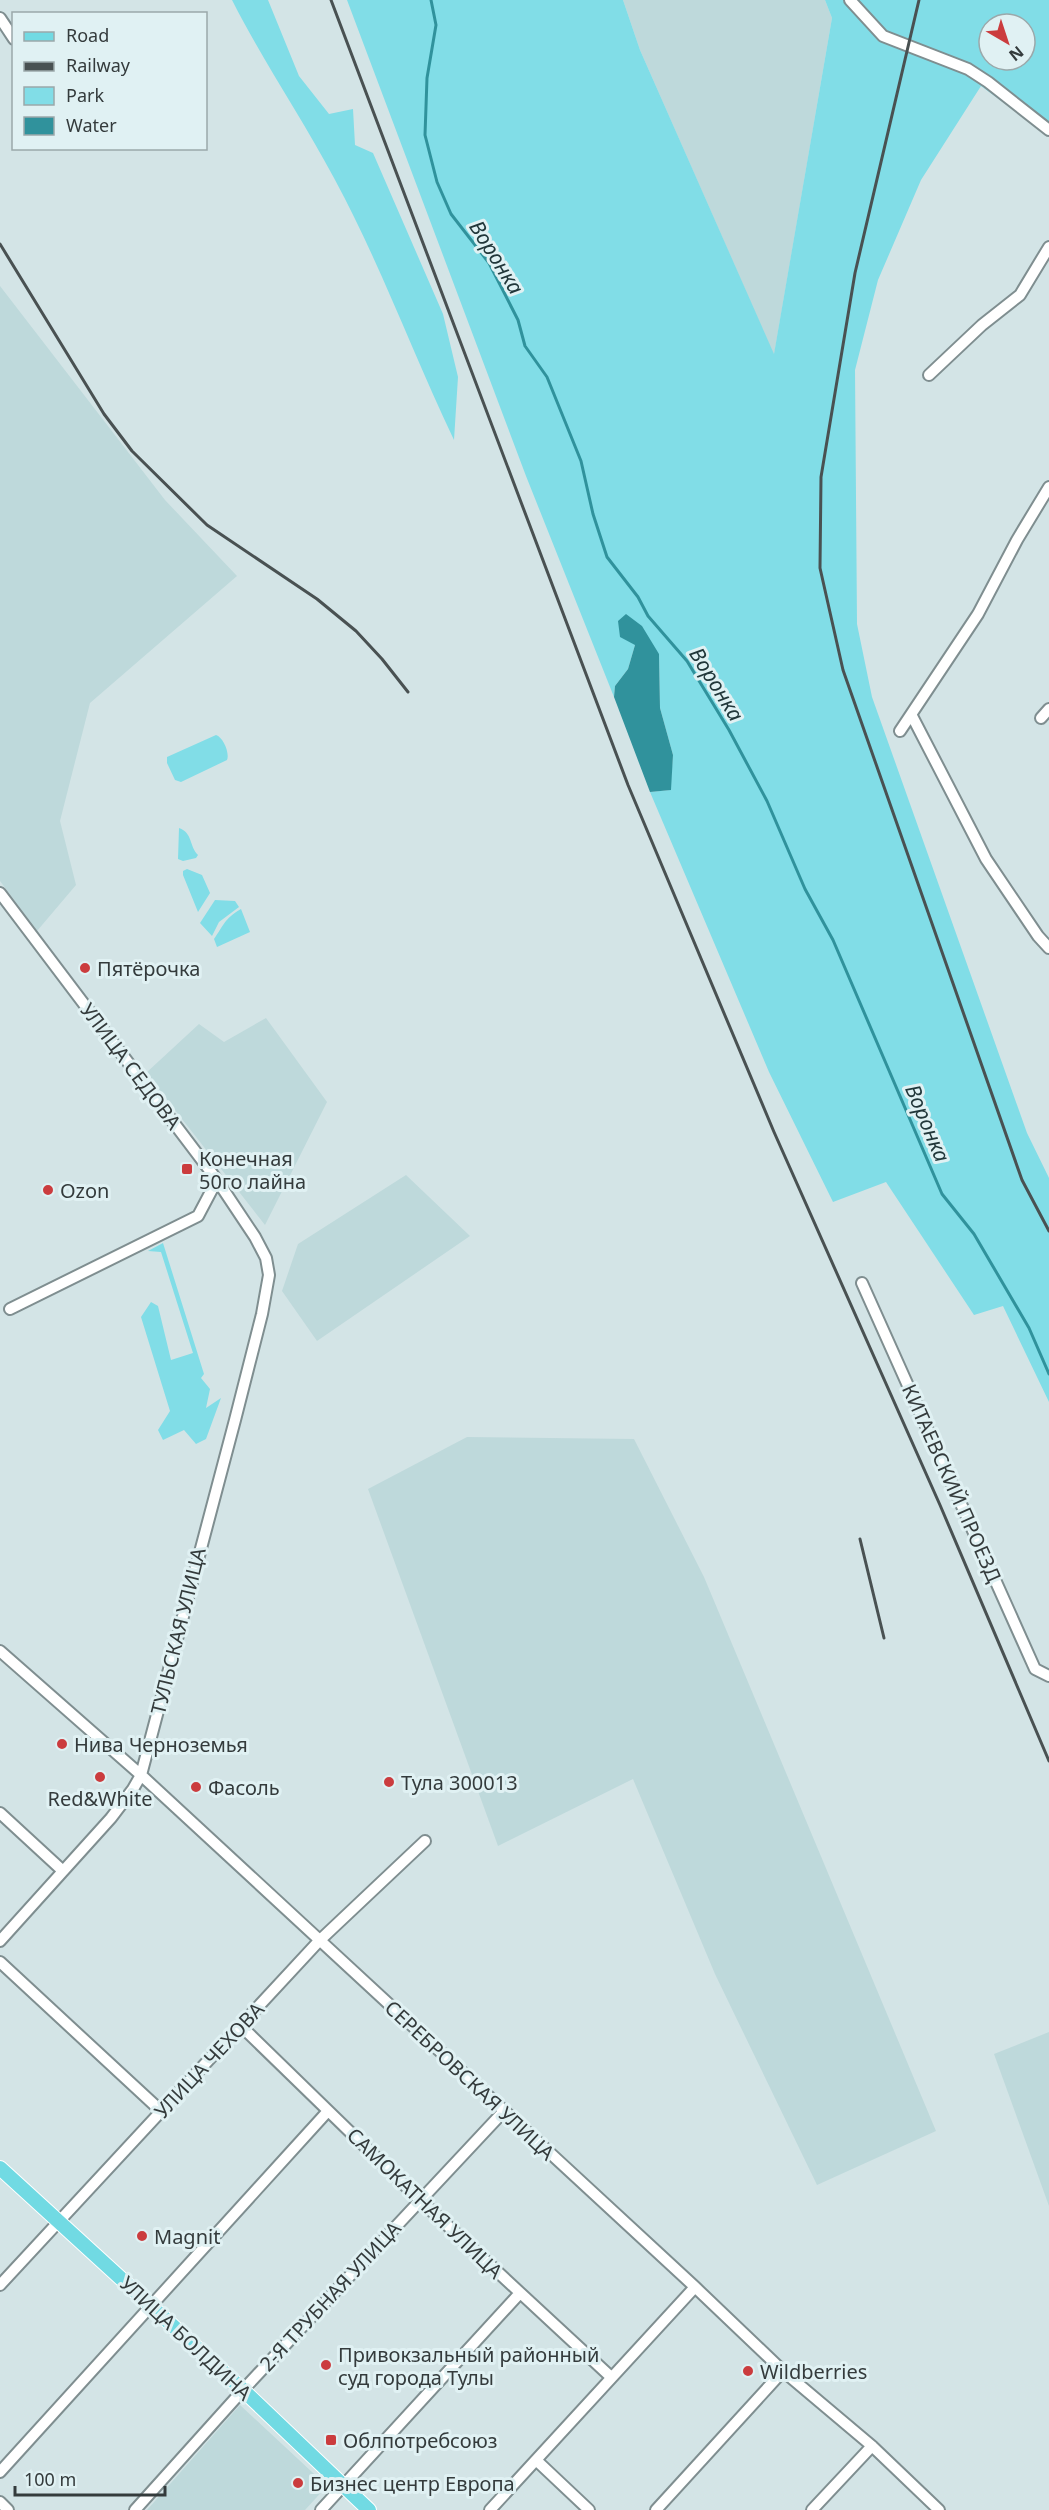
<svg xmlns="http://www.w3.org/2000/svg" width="1049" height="2510" viewBox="0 0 1049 2510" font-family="'Noto Sans',sans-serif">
<rect width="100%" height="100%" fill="#d3e4e6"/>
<path fill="#bed9db" d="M623,0H825L832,18L774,355L640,50Z
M0,286L165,500L237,576L90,703L60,821L76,885L37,931L0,881Z
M266,1018L327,1102L265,1225L146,1073L199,1024L224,1042Z
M406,1175L470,1236L317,1341L282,1291L298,1244Z
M467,1437L634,1439L704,1577L936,2131L817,2185L715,1974L633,1779L498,1846L368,1489Z
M1049,2032V2206L994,2054Z
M240,2405L327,2486L305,2510H147Z"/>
<path fill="#81dde7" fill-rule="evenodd" d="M232,0H268L299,76L329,114L353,109L355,145L373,153L443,314L458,377L454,440C413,354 380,263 334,178C302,118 263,61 232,0Z
M347,0H623L640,50L774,354L832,18L825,0H1049V136L981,86L921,180L878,280L855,370L857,624L872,697L1027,1133L1049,1178V1402L1003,1306L974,1315L886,1182L833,1202L769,1072L650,792L670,790L673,755L660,708L659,654L635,645L628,669L615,686L614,697L526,476ZM989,24H1025V60H989Z
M216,735C223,737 230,753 227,760L181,782L175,780L167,763V757Z
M179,828C193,833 189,846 198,855L196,858L183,861L178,859Z
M187,869L202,875L210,893L198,912L183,875V871Z
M215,900L235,901L239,907L219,922L212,936L200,923Z
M241,909L250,932L217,947L214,939C224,925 224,919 241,909Z
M163,1243L204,1374L201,1378L210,1389L206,1408L221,1398L206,1439L196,1444L184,1430L163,1440L158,1430L170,1411L141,1317L151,1302L158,1306L171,1360L193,1353L161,1252L148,1251Z"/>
<path fill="#30929c" d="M626,614L642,626L659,654L660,708L673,755L671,790L650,792L614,697L615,686L628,669L635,645L620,637L618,621Z"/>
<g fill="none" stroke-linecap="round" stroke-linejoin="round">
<path stroke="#30929c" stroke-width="3" d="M431,0L436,25L427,78L425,135L437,182L451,214L489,263L518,320L525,346L547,377L581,461L593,514L607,557L638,597L648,616L687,661L729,730L767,801L805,889L833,940L942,1194L974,1234L1029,1328L1049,1374"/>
<g stroke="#7f8e90" stroke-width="14">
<path id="minor" d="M850,0L883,36L968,69L988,82L1049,130
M0,18L14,39
M929,375L982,325L1020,295L1049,247
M912,716L986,859L1038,936L1049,948
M1041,718L1049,709
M900,731L978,614L1017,540L1049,487
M0,893L217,1180L255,1237L266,1258L269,1275L262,1314L235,1420L141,1775L133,1789L111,1818L0,1941
M862,1283L1035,1669L1049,1676
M10,1309L198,1216L217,1180
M0,1651L141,1775L695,2287L783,2371L872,2446L939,2510
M0,1813L63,1871
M0,1962L161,2111
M241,2026L420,2200L611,2377
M0,2285L319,1941L425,1841
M536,2460L589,2510
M0,2472L328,2111
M0,2502L8,2510
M135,2510L243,2390L504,2111
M321,2510L520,2293
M490,2510L695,2287
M656,2510L783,2371
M812,2510L872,2446"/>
</g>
<g stroke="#fff" stroke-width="16">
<path id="major" d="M0,2168L243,2390L369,2510"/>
</g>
<use href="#minor" stroke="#fff" stroke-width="10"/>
<use href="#major" stroke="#71dae3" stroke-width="14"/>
<path stroke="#495152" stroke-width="3" d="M331,0L628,785L774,1132L940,1505L1049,1761
M919,0L855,273L821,477L820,568L843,670L1022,1180L1049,1231
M0,244L104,414L132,451L207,525L317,599L356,631L382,659L408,692
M860,1539L884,1638"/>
</g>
<g fill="#cb3c3e" stroke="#e0f1f3" stroke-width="2">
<circle cx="85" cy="968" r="6"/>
<rect x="181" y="1163" width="12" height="12" rx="3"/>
<circle cx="48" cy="1190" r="6"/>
<circle cx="62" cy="1744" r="6"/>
<circle cx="100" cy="1777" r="6"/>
<circle cx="389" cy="1782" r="6"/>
<circle cx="196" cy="1787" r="6"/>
<circle cx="142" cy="2236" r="6"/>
<circle cx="326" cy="2365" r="6"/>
<circle cx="748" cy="2371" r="6"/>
<rect x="325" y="2434" width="12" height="12" rx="3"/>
<circle cx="298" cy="2483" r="6"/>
</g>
<g text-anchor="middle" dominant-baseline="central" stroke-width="6" stroke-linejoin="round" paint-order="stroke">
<g font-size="20" fill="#343b3c" stroke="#e0f1f3" text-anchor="start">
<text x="97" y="968">Пятёрочка</text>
<text x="199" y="1158">Конечная<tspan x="199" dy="23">50го лайна</tspan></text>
<text x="60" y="1190">Ozon</text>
<text x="74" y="1744">Нива Черноземья</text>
<text x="401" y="1782">Тула 300013</text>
<text x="208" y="1787">Фасоль</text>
<text x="100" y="1798" text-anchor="middle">Red&amp;White</text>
<text x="154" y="2236">Magnit</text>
<text x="338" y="2354">Привокзальный районный<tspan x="338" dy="23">суд города Тулы</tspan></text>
<text x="760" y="2371">Wildberries</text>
<text x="343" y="2440">Облпотребсоюз</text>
<text x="310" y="2483">Бизнес центр Европа</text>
</g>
<g font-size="20" fill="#343b3c" stroke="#e0f1f3">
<text transform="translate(131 1066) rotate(53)">УЛИЦА СЕДОВА</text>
<text transform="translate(952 1483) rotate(66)">КИТАЕВСКИЙ ПРОЕЗД</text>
<text transform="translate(178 1631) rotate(-76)">ТУЛЬСКАЯ УЛИЦА</text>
<text transform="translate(209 2060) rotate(-47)">УЛИЦА ЧЕХОВА</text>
<text transform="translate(470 2080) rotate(43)">СЕРЕБРОВСКАЯ УЛИЦА</text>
<text transform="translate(425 2203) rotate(44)">САМОКАТНАЯ УЛИЦА</text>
<text transform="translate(330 2296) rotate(-47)">2-Я ТРУБНАЯ УЛИЦА</text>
<text transform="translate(186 2338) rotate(43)">УЛИЦА БОЛДИНА</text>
</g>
<g font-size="21" font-style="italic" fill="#21373a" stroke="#e0f1f3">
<text transform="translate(497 257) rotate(58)">Воронка</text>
<text transform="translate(717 684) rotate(58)">Воронка</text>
<text transform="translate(928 1123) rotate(67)">Воронка</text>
</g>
</g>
<rect x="12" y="12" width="195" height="138" fill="#e0f1f3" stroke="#9ba8aa" stroke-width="1.5"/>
<rect x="24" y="32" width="30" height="9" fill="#71dae3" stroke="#9ba8aa" stroke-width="1.5"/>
<text x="66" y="42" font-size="18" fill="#343b3c">Road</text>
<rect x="24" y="62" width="30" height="9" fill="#495152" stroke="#9ba8aa" stroke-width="1.5"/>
<text x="66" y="72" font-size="18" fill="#343b3c">Railway</text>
<rect x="24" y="87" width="30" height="18" fill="#81dde7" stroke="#9ba8aa" stroke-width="1.5"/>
<text x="66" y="102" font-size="18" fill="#343b3c">Park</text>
<rect x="24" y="117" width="30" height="18" fill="#30929c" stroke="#9ba8aa" stroke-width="1.5"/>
<text x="66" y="132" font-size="18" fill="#343b3c">Water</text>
<g transform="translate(1007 42) rotate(141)"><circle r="28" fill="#e0f1f3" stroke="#9ba8aa" stroke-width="1.5"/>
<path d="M0-4.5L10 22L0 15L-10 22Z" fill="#cb3c3e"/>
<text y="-9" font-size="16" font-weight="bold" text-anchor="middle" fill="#343b3c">N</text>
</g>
<path d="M15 2486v9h150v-9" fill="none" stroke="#343b3c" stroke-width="3"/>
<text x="24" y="2486" font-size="18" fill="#343b3c" stroke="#e0f1f3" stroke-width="4.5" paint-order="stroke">100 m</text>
</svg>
